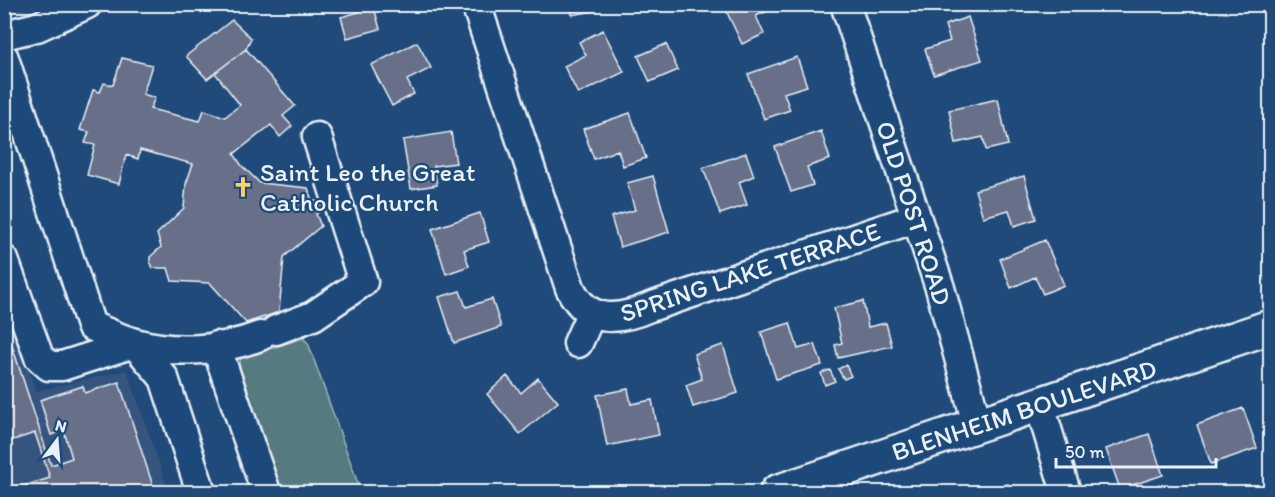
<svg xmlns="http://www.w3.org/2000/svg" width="1275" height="497" viewBox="0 0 1275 497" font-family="Itim,sans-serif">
<rect width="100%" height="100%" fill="#1f4a7a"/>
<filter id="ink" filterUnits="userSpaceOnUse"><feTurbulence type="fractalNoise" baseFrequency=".0167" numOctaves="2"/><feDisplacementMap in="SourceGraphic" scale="12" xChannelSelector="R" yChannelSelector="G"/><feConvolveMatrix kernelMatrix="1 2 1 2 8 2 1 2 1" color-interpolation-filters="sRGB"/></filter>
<g filter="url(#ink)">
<path fill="#35557e" d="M5,4H41V5L5,15Z
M4,295L36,391L127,370L169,492H5Z"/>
<path fill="#557a80" stroke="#9eb6bc" stroke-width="1.5" d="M303,338L308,343L361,492H281L239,365L241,358Z"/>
<path fill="#687089" stroke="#e8f1f8" stroke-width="1.5" d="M357,4H399L375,11L380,29L347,38L341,17L359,12Z
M570,4H594L595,11L572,15Z
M723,4H778L779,6L756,16L764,34L742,44Z
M968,17L982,60L934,75L925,49L950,41L945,25Z
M232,20L251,38L246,49L207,79L186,56Z
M603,30L624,72L578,94L564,66L586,55L579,42Z
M417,42L431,68L407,80L414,94L392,106L371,65Z
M666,44L678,70L650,82L638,56Z
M246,49L295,106L283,116L292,126L280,137L271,125L234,154L242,166L260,183L308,188L312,201H316L320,206L319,212L316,214L321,226L284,257L279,312L246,323L210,283L172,281L168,268H153L150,263V257L161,247L157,234L184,208L186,184L193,164L140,150L138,159L126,155L119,184L87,175L95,145L85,143L89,132L80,130L93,90L100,92L104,83L113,85L122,58L152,65L143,94L155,98L150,109L200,121L204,110L225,117L240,105L215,73Z
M797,57L807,86L784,93L790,110L764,119L748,74Z
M998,99L1008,145L986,150L983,137L956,143L949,110Z
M630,113L646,158L623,166L618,150L594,159L583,129Z
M821,131L830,159L807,167L813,185L791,192L775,147Z
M451,132L456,163L434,166L437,185L411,189L403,140Z
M746,153L754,176L739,182L747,205L720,214L703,168Z
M653,176L669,232L620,247L611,217L635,210L627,183Z
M1024,176L1036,219L1014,226L1009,210L983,217L975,190Z
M480,213L489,242L464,250L469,266L446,274L432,229Z
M1045,240L1064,285L1043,294L1035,277L1011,288L1000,259Z
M460,291L466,307L492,299L501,327L454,343L439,297Z
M863,301L868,327L886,323L892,346L838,358L835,345L842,343L834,308Z
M276,313V330L260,336L249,322Z
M790,323L798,349L815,344L822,365L776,379L761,332Z
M6,327L51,465L72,458L64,431L51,435L40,400L83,386L85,393L119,382L155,492H4L50,478L35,433L4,443V328Z
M723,345L738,393L693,407L686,385L702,379L694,354Z
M846,365L851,376L844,379L838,369Z
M830,370L835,381L825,385L821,373Z
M507,376L521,393L538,378L558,402L520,434L487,394Z
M628,389L631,404L652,400L659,435L607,446L597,395Z
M1243,408L1257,448L1211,464L1197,425Z
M1149,434L1163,475L1120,489L1106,449Z
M1008,484L1010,492H984Z
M971,487L973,492H955Z"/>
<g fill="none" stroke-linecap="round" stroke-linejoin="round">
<g stroke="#e8f1f8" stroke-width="33">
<path id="minor" d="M476,4L570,288C588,325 618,321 650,307L916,218
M845,4L940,288L977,424
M4,35L37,27L87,4
M4,58L91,326C106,332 120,339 135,343C175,354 221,351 260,336
M4,260L39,357L49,366H62L134,343
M276,330L313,316L363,282L317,137
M134,343L164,378L201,492
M578,343L591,314
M216,346L266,492
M1040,406L1066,492"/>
</g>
<g stroke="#e8f1f8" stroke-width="38">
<path id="major" d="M777,492L1270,327"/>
</g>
<use href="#minor" stroke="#1f4a7a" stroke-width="28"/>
<use href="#major" stroke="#1f4a7a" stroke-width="33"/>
</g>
</g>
<defs>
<g id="church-bare" transform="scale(1.62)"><path d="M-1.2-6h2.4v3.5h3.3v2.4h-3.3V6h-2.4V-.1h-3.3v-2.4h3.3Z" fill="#ffd166" stroke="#1f4a7a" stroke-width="2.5" paint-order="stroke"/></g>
</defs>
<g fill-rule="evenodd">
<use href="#church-bare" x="243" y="187"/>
</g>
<g text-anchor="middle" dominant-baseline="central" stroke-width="4.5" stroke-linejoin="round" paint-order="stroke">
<g font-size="26" fill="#e8f1f8" stroke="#1f4a7a" text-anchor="start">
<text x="260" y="172">Saint Leo the Great<tspan x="260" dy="30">Catholic Church</tspan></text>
</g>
<g font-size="26" fill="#e8f1f8" stroke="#1f4a7a">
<text transform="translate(914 213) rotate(72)">OLD POST ROAD</text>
<text transform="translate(750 272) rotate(-18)">SPRING LAKE TERRACE</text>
<text transform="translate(1024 410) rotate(-18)">BLENHEIM BOULEVARD</text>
</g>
</g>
<rect width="1275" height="497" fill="none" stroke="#1f4a7a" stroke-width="24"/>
<rect x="12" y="12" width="1251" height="473" fill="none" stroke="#e8f1f8" stroke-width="2" filter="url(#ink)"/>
<g transform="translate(57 440) rotate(16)" stroke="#1f4a7a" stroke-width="4.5" paint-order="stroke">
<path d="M0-4.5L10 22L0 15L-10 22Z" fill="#e8f1f8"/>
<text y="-9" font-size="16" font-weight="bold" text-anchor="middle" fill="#e8f1f8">N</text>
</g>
<path d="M1056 458v9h160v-9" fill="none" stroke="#e8f1f8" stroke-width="3"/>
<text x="1065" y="458" font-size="18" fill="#e8f1f8" stroke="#1f4a7a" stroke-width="4.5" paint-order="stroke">50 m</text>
</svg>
